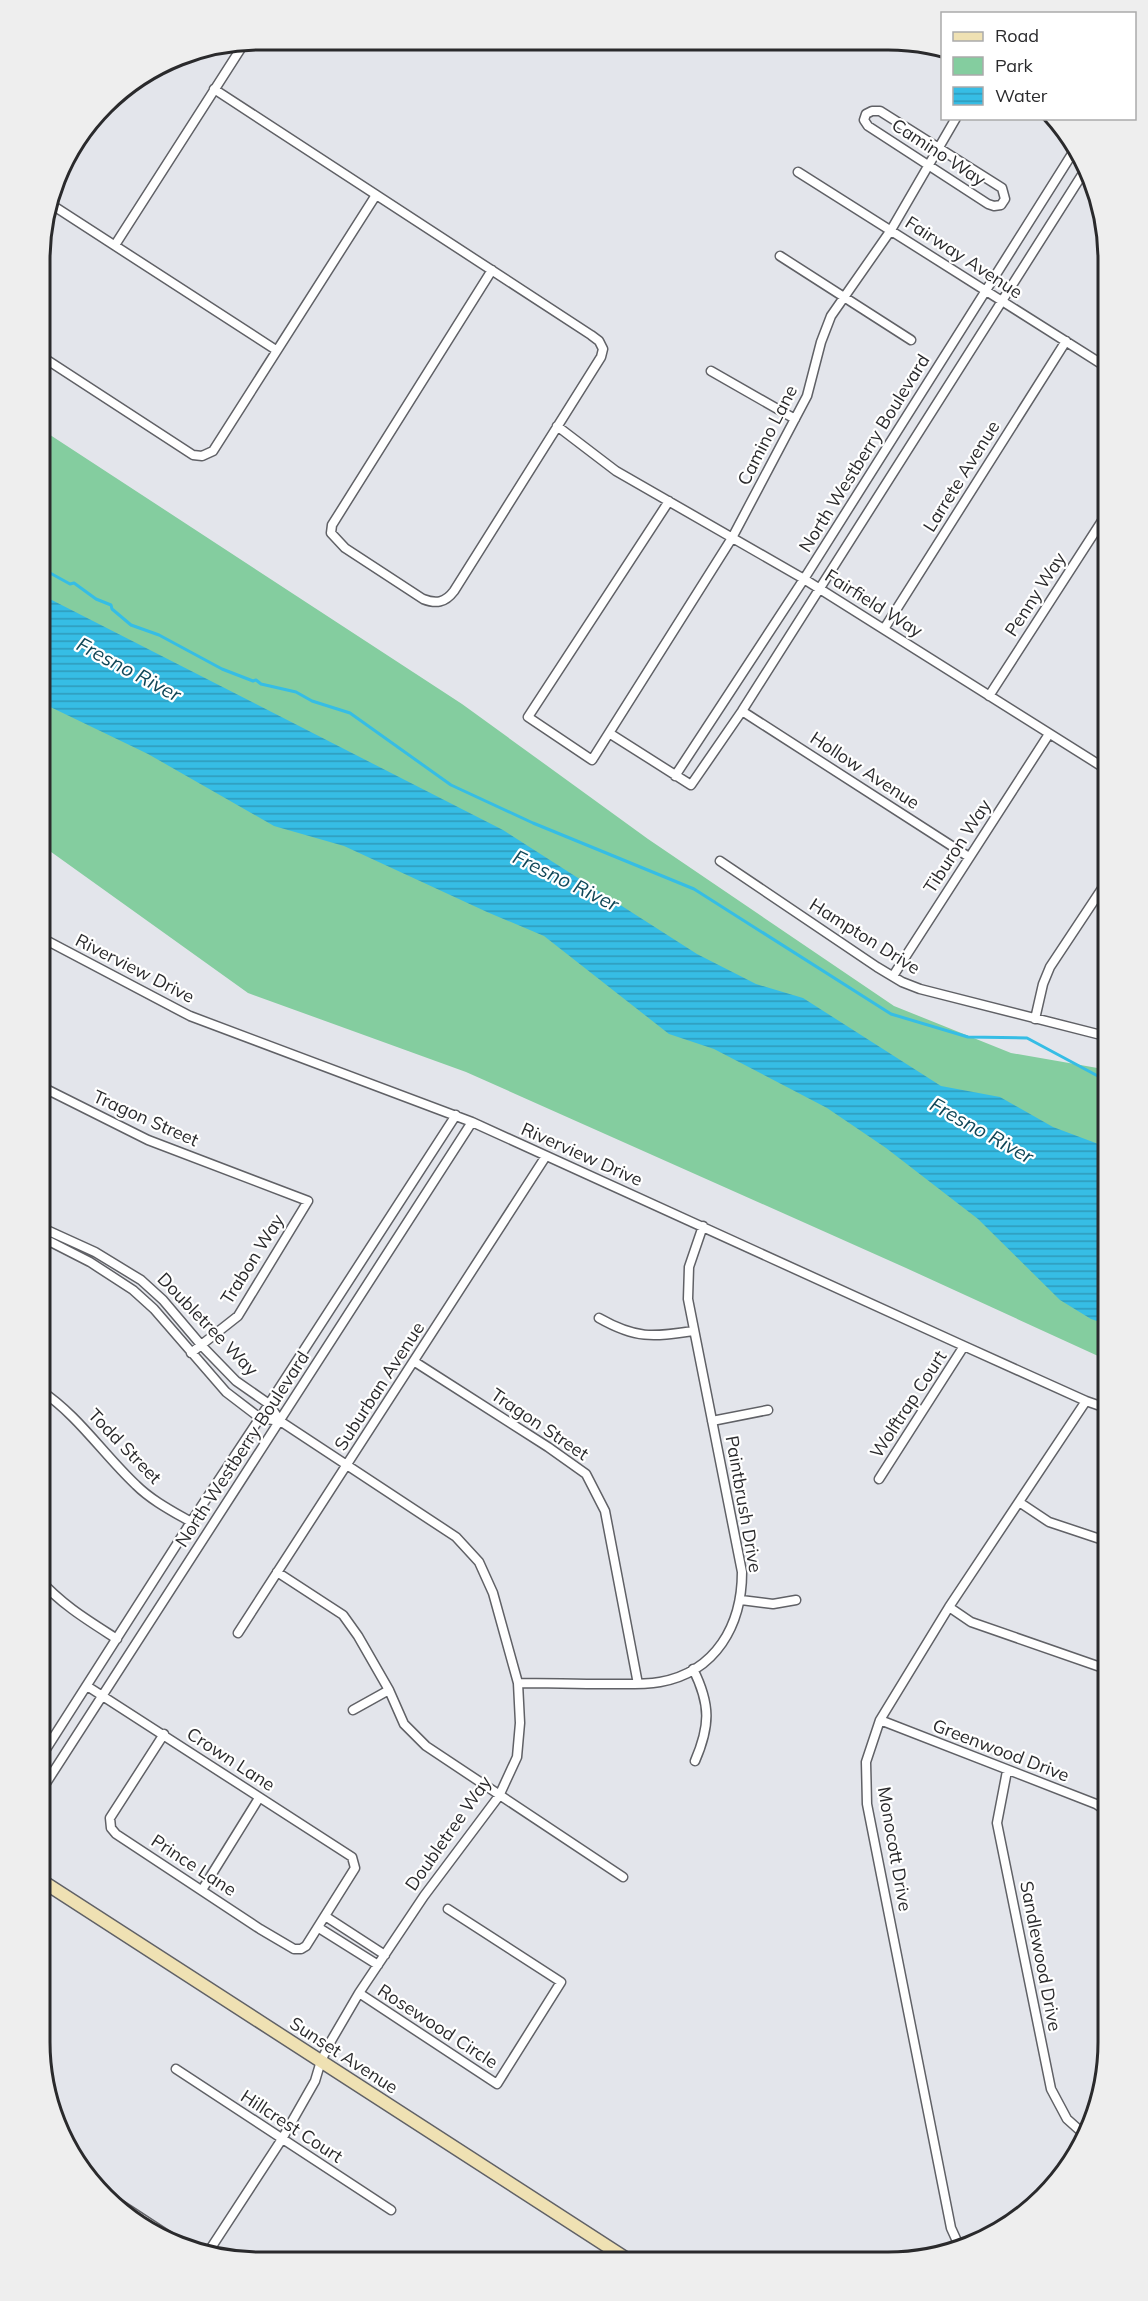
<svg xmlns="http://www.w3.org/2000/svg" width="1148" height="2301" viewBox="0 0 1148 2301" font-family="Mulish,sans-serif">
<defs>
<pattern id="water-rules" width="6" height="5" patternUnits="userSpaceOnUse" patternTransform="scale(1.5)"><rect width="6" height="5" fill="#36bde5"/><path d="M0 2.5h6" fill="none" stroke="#2e9aba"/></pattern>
</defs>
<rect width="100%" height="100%" fill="#e3e5eb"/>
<path fill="#84cd9f" d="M41,429L462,704L648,839L894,1006L1011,1053L1109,1070V1361L906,1268L466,1072L248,993L40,844Z"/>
<path fill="url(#water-rules)" d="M40,594L503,830L697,954L756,984L803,998L941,1086L1000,1097L1053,1127L1109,1148V1325L1091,1319L1060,1300L978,1219L886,1148L827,1108L714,1049L669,1034L544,936L487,912L344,846L274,826L148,754L40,702Z"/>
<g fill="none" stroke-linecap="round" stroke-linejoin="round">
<path stroke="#36bde5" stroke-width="3" d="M41,568L70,584L74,583L96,599L111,605L112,609L131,625L159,635L222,669L253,681L256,680L261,684L296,692L312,701L350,713L451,785L533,823L694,889L891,1014L968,1037L1027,1038L1109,1082"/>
<g stroke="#606166" stroke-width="11">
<path id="minor" d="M214,89L591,335L599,341L603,349L601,357L454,591C445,603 436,604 423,599L345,548L331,533L332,525L492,270
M872,111H880L1002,188L1005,199L1001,205L994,206L988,204L868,126L864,120L866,114Z
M798,172L1100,363L1109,373
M49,203L276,350
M115,245L245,42
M780,256L911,340
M41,356L193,455L202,456L213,451L376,195
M711,371L795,419
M557,426L616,471L804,579L1109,771
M669,501L528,717L592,760L732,538L807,396L821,342L831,316L891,230L956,118
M884,629L1066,341
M989,696L1109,510
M742,711L969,857
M609,733L691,785L742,711L1087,167
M675,776L804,579L1077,146
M720,861L877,967L902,982L920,989L1109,1037
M40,937L190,1016L472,1122L964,1346L1086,1401L1109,1409
M893,976L1049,734
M1035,1019L1043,984L1050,967L1109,878
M40,1086L148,1140L308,1201L238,1316L191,1353
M40,1227L95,1252L141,1280L163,1300L202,1346L236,1381L269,1404L280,1421L456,1537L479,1562L493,1593L518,1683L520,1723L517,1757L499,1796L424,1896L359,1993L331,2041L321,2061L315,2081L282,2139L207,2254
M40,1233L43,1238L90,1262L133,1290L154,1309L226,1392L260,1418L280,1421
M599,1318C636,1339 652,1337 693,1331
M415,1362L548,1447L586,1474L605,1511L638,1684
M40,1390C78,1415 103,1454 136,1485C151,1500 172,1511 191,1522
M712,1421L768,1410
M879,1479L964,1346
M1019,1502L1049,1522L1109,1542
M277,1572L343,1615L358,1636L389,1690L404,1724L426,1746L623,1877
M39,1579C62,1605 89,1621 117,1639
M741,1600L773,1604L796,1600
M949,1607L971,1622L1109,1670
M238,1633L546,1156
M693,1669C711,1705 710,1726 695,1761
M518,1683C547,1683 576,1684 605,1684C623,1684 642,1685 660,1682C716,1672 742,1625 742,1572L688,1299L689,1267L703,1226
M87,1686L352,1857L355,1868L306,1946L301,1949H294L260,1929L116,1834L111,1828L110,1818L164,1734
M353,1710L389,1690
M880,1720L1096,1804L1109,1813
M39,1760L191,1522L269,1404L456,1115
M1007,1771L997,1823L1051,2089L1067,2119L1086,2136
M39,1794L472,1122
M202,1890L259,1798
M325,1916L385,1955
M319,1928L378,1965
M359,1993L497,2084L561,1982L448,1909
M176,2069L391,2210
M100,2191L189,2249
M961,2250L951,2228L867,1804L866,1762L880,1720L949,1607L1086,1401"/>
</g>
<g stroke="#606166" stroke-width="15">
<path id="secondary" d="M39,1879L630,2261"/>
</g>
<use href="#minor" stroke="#fff" stroke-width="8"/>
<use href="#secondary" stroke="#efe1b3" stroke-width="12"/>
</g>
<g text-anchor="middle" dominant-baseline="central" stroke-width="4.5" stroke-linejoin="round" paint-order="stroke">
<g font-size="18" fill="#2a2a2c" stroke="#fff">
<text transform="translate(939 152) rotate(33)">Camino Way</text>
<text transform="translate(964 257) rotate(33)">Fairway Avenue</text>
<text transform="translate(767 435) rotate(-63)">Camino Lane</text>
<text transform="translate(864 453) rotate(-58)">North Westberry Boulevard</text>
<text transform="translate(961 476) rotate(-58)">Larrete Avenue</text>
<text transform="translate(1035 594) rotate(-57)">Penny Way</text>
<text transform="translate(874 603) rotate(32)">Fairfield Way</text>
<text transform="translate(865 770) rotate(33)">Hollow Avenue</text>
<text transform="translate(957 846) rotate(-57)">Tiburon Way</text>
<text transform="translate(865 936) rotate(32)">Hampton Drive</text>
<text transform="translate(135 968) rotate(27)">Riverview Drive</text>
<text transform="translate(146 1118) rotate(24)">Tragon Street</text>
<text transform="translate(582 1154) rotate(24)">Riverview Drive</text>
<text transform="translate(252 1259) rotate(-58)">Trabon Way</text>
<text transform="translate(208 1324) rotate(46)">Doubletree Way</text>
<text transform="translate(379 1386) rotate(-57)">Suburban Avenue</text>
<text transform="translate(908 1404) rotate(-57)">Wolftrap Court</text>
<text transform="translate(540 1424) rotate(34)">Tragon Street</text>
<text transform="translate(125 1446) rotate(46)">Todd Street</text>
<text transform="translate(242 1449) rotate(-57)">North Westberry Boulevard</text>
<text transform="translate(744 1504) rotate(80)">Paintbrush Drive</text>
<text transform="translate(1001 1750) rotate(21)">Greenwood Drive</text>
<text transform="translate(231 1759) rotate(33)">Crown Lane</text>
<text transform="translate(448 1833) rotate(-55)">Doubletree Way</text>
<text transform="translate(895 1849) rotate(80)">Monocott Drive</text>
<text transform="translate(194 1865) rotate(33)">Prince Lane</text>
<text transform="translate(1041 1956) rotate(79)">Sandlewood Drive</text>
<text transform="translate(438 2026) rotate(33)">Rosewood Circle</text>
<text transform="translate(344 2055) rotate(33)">Sunset Avenue</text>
<text transform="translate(292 2126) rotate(33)">Hillcrest Court</text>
</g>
<g font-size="20" font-style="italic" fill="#104758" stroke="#fff">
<text transform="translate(129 669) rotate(28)">Fresno River</text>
<text transform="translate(566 880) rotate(26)">Fresno River</text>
<text transform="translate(982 1130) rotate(29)">Fresno River</text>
</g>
</g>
<path d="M0 0H1148V2301H0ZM260 50H888A210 210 0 0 1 1098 260V2042A210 210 0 0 1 888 2252H260A210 210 0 0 1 50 2042V260A210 210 0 0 1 260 50Z" fill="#eee" fill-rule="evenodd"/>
<path fill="none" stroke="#2a2a2c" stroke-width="3" d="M260 50H888A210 210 0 0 1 1098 260V2042A210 210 0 0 1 888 2252H260A210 210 0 0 1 50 2042V260A210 210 0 0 1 260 50Z"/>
<rect x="941" y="12" width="195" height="108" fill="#ffffff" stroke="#aaaaab" stroke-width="1.5"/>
<rect x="953" y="32" width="30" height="9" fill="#efe1b3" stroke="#aaaaab" stroke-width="1.5"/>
<text x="995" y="42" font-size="18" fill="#2a2a2c">Road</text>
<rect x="953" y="57" width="30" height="18" fill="#84cd9f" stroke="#aaaaab" stroke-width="1.5"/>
<text x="995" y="72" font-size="18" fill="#2a2a2c">Park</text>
<rect x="953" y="87" width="30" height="18" fill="url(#water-rules)" stroke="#aaaaab" stroke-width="1.5"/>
<text x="995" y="102" font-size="18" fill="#2a2a2c">Water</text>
</svg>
